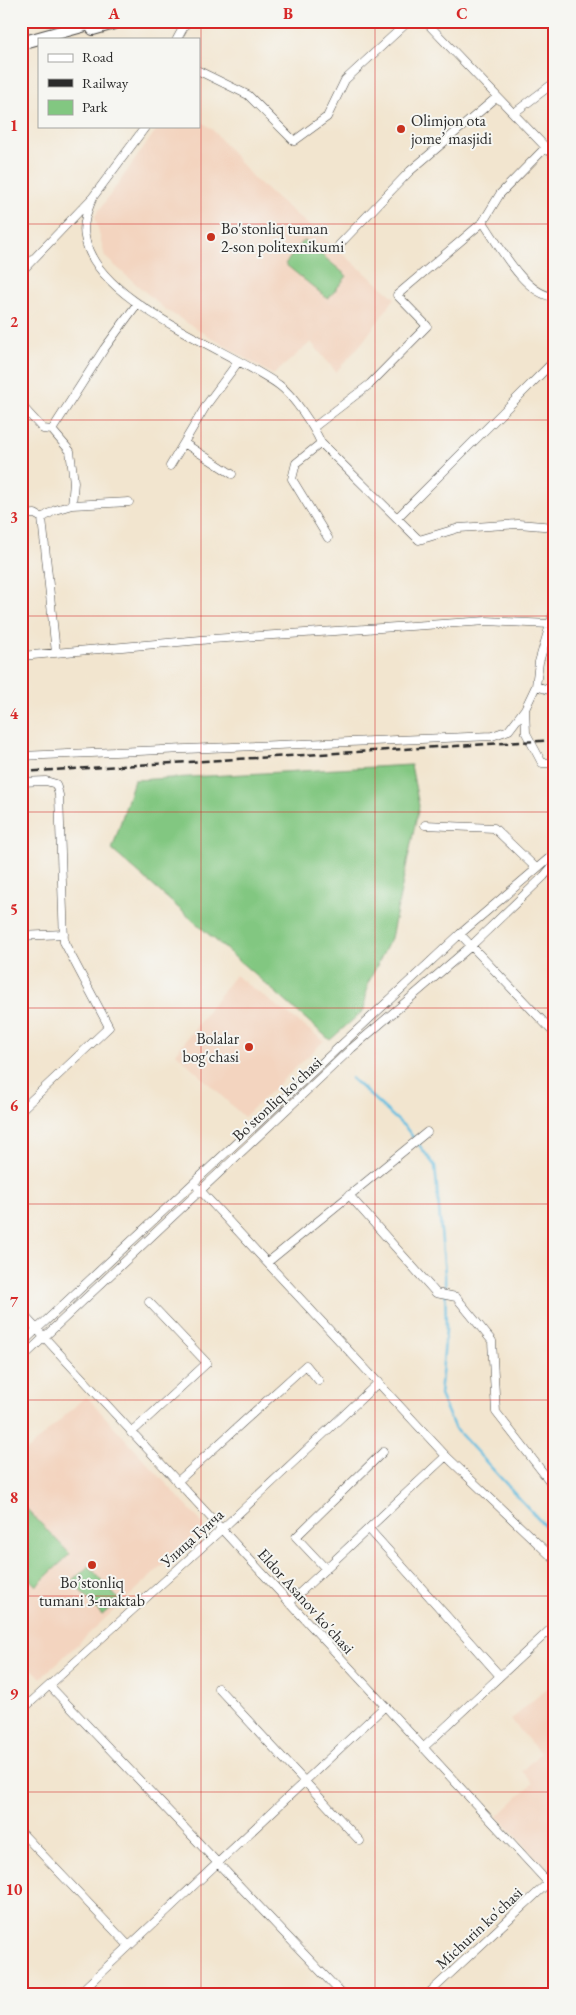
<svg xmlns="http://www.w3.org/2000/svg" width="576" height="2015" viewBox="0 0 576 2015" font-family="'EB Garamond',serif">
<rect width="100%" height="100%" fill="#f6f6f2"/>
<filter id="ink" filterUnits="userSpaceOnUse"><feTurbulence type="fractalNoise" baseFrequency=".02" numOctaves="2"/><feDisplacementMap in="SourceGraphic" scale="10" xChannelSelector="R" yChannelSelector="G"/><feConvolveMatrix kernelMatrix="1 2 1 2 8 2 1 2 1" color-interpolation-filters="sRGB"/></filter>
<filter id="wash" filterUnits="userSpaceOnUse"><feTurbulence type="fractalNoise" baseFrequency=".0096" numOctaves="4" result="noise"/><feDisplacementMap in="SourceGraphic" scale="20" xChannelSelector="R" yChannelSelector="G"/><feGaussianBlur stdDeviation="1.12" result="paint"/><feColorMatrix in="noise" values="0 0 0 0 0 0 0 0 0 0 0 0 0 0 0 0 0 1.4 0 .05"/><feComposite in="paint" operator="in"/></filter>
<g filter="url(#wash)">
<rect width="100%" height="100%" fill="#f2e5cf"/>
<path fill="#f3d4bf" d="M199,120L212,129L254,179L395,298L361,344L336,372L311,342L273,375L166,310L105,257L95,216L159,126H199Z
M235,975L324,1041L244,1117L176,1053Z
M86,1396L205,1526L41,1678L21,1657V1609L24,1607L21,1604V1456Z
M555,1681V1878L498,1816L533,1783L522,1771L540,1753L511,1720Z"/>
<path fill="#82c781" stroke="#567956" d="M304,240L347,276L328,299L285,264Z
M411,765L419,806L391,938L368,983L364,1010L330,1040L112,850L134,780Z
M23,1505L70,1554L36,1586L21,1570V1507Z
M89,1566L119,1600L102,1615L72,1581Z"/>
<g fill="none" stroke-linecap="round" stroke-linejoin="round">
<path stroke="#64bee1" stroke-width="2.5" d="M351,1078L406,1128L435,1166L445,1274L446,1330L440,1395L454,1427L555,1537"/>
</g>
</g>
<g filter="url(#ink)">
<g fill="none" stroke-linecap="round" stroke-linejoin="round">
<g stroke="#494744" stroke-width="9">
<path id="minor" d="M425,21L555,157
M177,39L187,21
M199,71L248,95L294,141L327,117L345,80L409,21
M514,113L555,82
M93,197C88,209 82,223 85,237C95,303 229,349 279,385C293,395 314,427 321,443L419,540L459,528L518,524L555,527
M483,222C499,245 524,295 555,297
M339,245L410,171L497,97
M21,272L93,197L146,126
M21,405L43,429L52,430
M314,427L370,384L427,326L397,295L483,222L500,194L546,147
M184,443L232,474
M321,443L296,463L292,479L328,538
M170,466L207,404L238,362
M129,502L72,505L74,482L70,451L52,430L104,349L137,304
M21,515L35,514L42,518L55,510L72,505
M42,518L56,653
M397,518L555,360
M21,656L212,639L487,621L550,624
M536,686L555,692
M525,709L526,733L542,763H555
M21,756L492,736L509,730L525,709L536,686L539,662L555,608
M21,782L46,781L56,784L59,795L64,942L109,1027L21,1110
M425,825L494,828L536,868
M460,934L555,1034
M21,936L64,934
M198,1188L446,1456L555,1560
M349,1195L436,1293L456,1297L492,1341L496,1412L555,1488
M268,1262L427,1132
M21,1312L555,1890
M21,1344L460,934L555,853
M21,1359L352,1048L471,946L544,876L555,863
M131,1433L207,1363L149,1302
M177,1482L306,1365L319,1381
M370,1530L500,1676
M326,1569L296,1537L383,1452
M289,1603L446,1456
M50,1686L342,1994
M218,1688L360,1841
M21,1711L222,1529L379,1382
M423,1748L555,1625
M21,1832L129,1946
M78,1994L384,1707
M428,1994L548,1883"/>
</g>
<g stroke="#494744" stroke-width="14">
<path id="primary" d="M93,29L121,21
M21,43L100,21"/>
</g>
<use href="#minor" stroke="#fff" stroke-width="8"/>
<use href="#primary" stroke="#fff" stroke-width="12"/>
<path stroke="#2b2b2b" stroke-width="2.5" stroke-dasharray="8 4" stroke-linecap="butt" d="M21,772L555,740"/>
</g>
</g>
<path fill="none" stroke="#d62828" stroke-width="1" stroke-opacity="0.55" d="M201,21V1994M375,21V1994M21,224H555M21,420H555M21,616H555M21,812H555M21,1008H555M21,1204H555M21,1400H555M21,1596H555M21,1792H555"/>
<g fill="#c8321e" stroke="#f6f6f2" stroke-width="2">
<circle cx="401" cy="129" r="5"/>
<circle cx="211" cy="237" r="5"/>
<circle cx="249" cy="1047" r="5"/>
<circle cx="92" cy="1565" r="5"/>
</g>
<g text-anchor="middle" dominant-baseline="central" stroke-width="4" stroke-linejoin="round" paint-order="stroke">
<g font-size="16" fill="#2b2b2b" stroke="#f6f6f2" text-anchor="start">
<text x="411" y="120">Olimjon ota<tspan x="411" dy="18">jome’ masjidi</tspan></text>
<text x="221" y="228">Bo'stonliq tuman<tspan x="221" dy="18">2-son politexnikumi</tspan></text>
<text x="239" y="1038" text-anchor="end">Bolalar<tspan x="239" dy="18">bog'chasi</tspan></text>
<text x="92" y="1582" text-anchor="middle">Bo’stonliq<tspan x="92" dy="18">tumani 3-maktab</tspan></text>
</g>
<g font-size="16" fill="#2b2b2b" stroke="#f6f6f2">
<text transform="translate(277 1099) rotate(-43)">Bo'stonliq ko'chasi</text>
<text transform="translate(192 1538) rotate(-42)">Улица Гунча</text>
<text transform="translate(306 1601) rotate(48)">Eldor Asanov ko'chasi</text>
<text transform="translate(479 1928) rotate(-43)">Michurin ko'chasi</text>
</g>
</g>
<rect width="576" height="2015" fill="none" stroke="#f6f6f2" stroke-width="55"/>
<rect x="38" y="38" width="162" height="90" fill="#f6f6f2" stroke="#a5a5a2"/>
<rect x="48" y="54" width="25" height="8" fill="#ffffff" stroke="#a5a5a2"/>
<text x="82" y="62" font-size="15" fill="#2b2b2b">Road</text>
<rect x="48" y="79" width="25" height="8" fill="#2b2b2b" stroke="#a5a5a2"/>
<text x="82" y="88" font-size="15" fill="#2b2b2b">Railway</text>
<rect x="48" y="100" width="25" height="15" fill="#82c781" stroke="#a5a5a2"/>
<text x="82" y="112" font-size="15" fill="#2b2b2b">Park</text>
<rect x="28" y="28" width="520" height="1960" fill="none" stroke="#d62828" stroke-width="2"/>
<g font-size="16" text-anchor="middle" font-weight="bold" fill="#d62828">
<text x="114" y="19">A</text>
<text x="288" y="19">B</text>
<text x="462" y="19">C</text>
<text x="14" y="131">1</text>
<text x="14" y="327">2</text>
<text x="14" y="523">3</text>
<text x="14" y="719">4</text>
<text x="14" y="915">5</text>
<text x="14" y="1111">6</text>
<text x="14" y="1307">7</text>
<text x="14" y="1503">8</text>
<text x="14" y="1699">9</text>
<text x="14" y="1895">10</text>
</g>
</svg>
